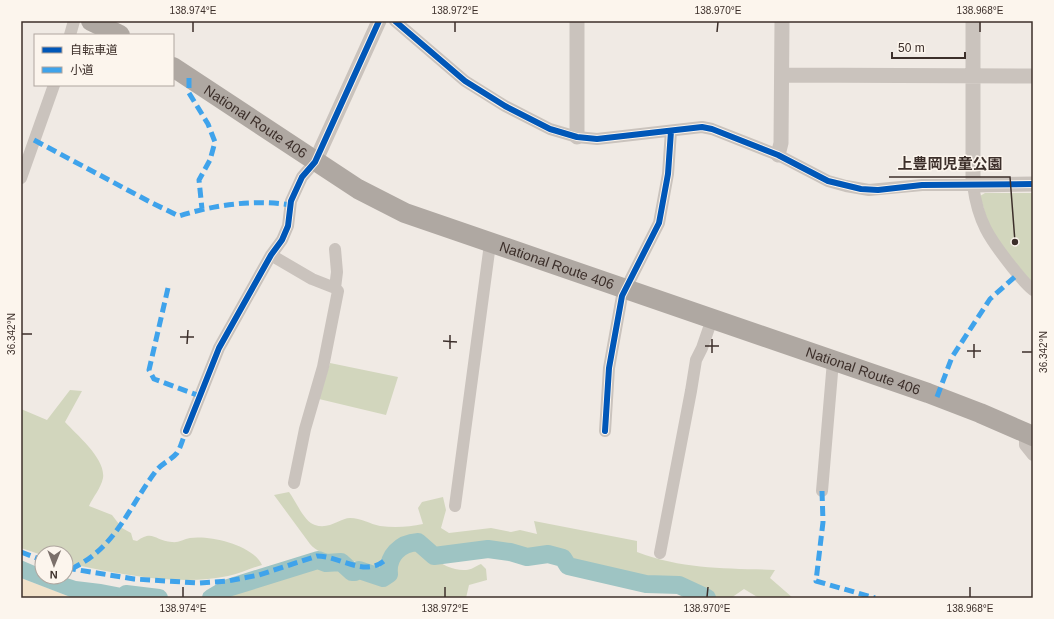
<svg xmlns="http://www.w3.org/2000/svg" width="1054" height="619" viewBox="0 0 1054 619" font-family="Helvetica,'Noto Sans JP',sans-serif">
<rect width="100%" height="100%" fill="#f0eae4"/>
<path fill="#d2d6bd" d="M985,193H1033V284L991,233L980,196Z
M330,363L398,377L386,415L319,399Z
M70,390L82,391L65,422C77,435 106,459 103,478C101,488 93,497 89,506L112,515L122,528L131,533L133,540L137,541C153,529 155,541 172,542C178,543 184,539 190,538C210,535 253,545 262,565C251,568 239,574 228,576C177,587 115,573 66,563V553H42V555L21,548V409L47,420Z
M289,492C296,501 304,522 315,525C329,530 341,518 350,518C361,518 370,524 380,526C395,528 409,527 423,524L418,508L422,502L443,497L446,510L441,528L449,533L491,528L511,532L520,530L537,534L534,521L637,541V552C685,570 725,568 775,570L770,578L793,598H759L744,589L731,598H707L679,585L646,584L568,566L563,558L548,554L527,557L510,552L488,549L434,556C440,565 455,571 466,570C471,570 476,566 481,564L486,569L487,580L469,585L466,598H216L229,591L317,564L333,565L337,563L351,573L372,576L383,581C396,576 389,556 403,548H396L387,564L386,575L382,577C374,575 366,567 358,563C342,555 322,558 310,544L274,495Z"/>
<path fill="#f2e2ca" d="M21,578L73,598H21Z"/>
<path fill="#9ec4c3" d="M21,560L42,569V577H64L76,581L101,584L153,594L147,598H73L21,578Z"/>
<g fill="none" stroke-linecap="round" stroke-linejoin="round">
<path stroke="#9ec4c3" stroke-width="18" d="M126,594L159,598
M211,598L228,588L318,560L326,563L341,562L352,572H355L359,570L383,578L389,574C387,556 400,543 418,542L434,556L488,549L510,552L527,557L548,554L563,558L568,566L646,584L679,585L707,598"/>
<path stroke="#cac3bd" stroke-width="12" d="M395,21L465,81L505,106L550,129L577,137L597,139L702,127L712,129L778,155L828,181L846,186L869,190L922,185H973C978,222 989,238 1012,267C1018,274 1025,284 1033,290
M70,35L74,21
M21,178L54,85
M271,255L312,279L335,288
M186,431L219,348L271,255L282,240L288,226L291,201L302,177L315,162
M605,431L609,368L622,296L659,223L668,174L671,131
M1025,433V445L1033,455
M294,483L305,429L323,367L338,291L335,288L337,272L335,249
M822,491L833,361
M455,506L490,244
M660,553L691,391L696,360L702,348L712,319"/>
<path stroke="#cac3bd" stroke-width="15" d="M973,21V185L1033,184
M782,75L1033,76
M577,137V21
M778,155L781,143L782,21
M315,162L379,21"/>
<g stroke="#afa8a2" stroke-width="20">
<path d="M91,21L120,35"/>
<path id="s1" d="M173,67L358,189L405,213L928,393L980,413L1033,436"/>
</g>
<path stroke="#3fa3eb" stroke-width="5" stroke-dasharray="10 5" stroke-linecap="butt" d="M189,78V93L208,124L215,142L210,160L199,180L202,209
M34,140L152,203L179,216C214,205 254,199 290,205
M168,288L149,370L154,379L200,396
M937,397L952,357L990,299L1018,274
M822,491L823,522L816,581L875,598
M21,552L42,560
M66,568L134,579L199,583L228,581L259,575L317,556C339,556 364,577 384,561
M71,569C116,548 128,508 156,471C161,464 171,460 177,453C181,447 183,438 186,431"/>
<g stroke="#fcf5ed" stroke-width="8">
<path id="cycleway" d="M395,21L465,81L505,106L550,129L577,137L597,139L702,127L712,129L778,155L828,181L861,189L878,190L922,185L1033,184
M186,431L219,348L271,255L282,240L288,226L291,201L302,177L315,162L379,21
M605,431L609,368L622,296L659,223L668,174L671,131"/>
</g>
<use href="#cycleway" stroke="#0057b8" stroke-width="6"/>
</g>
<path fill="none" stroke="#3c2f2a" stroke-width="1.5" d="M193,32V22M455,32V22M717,32L718,22M980,32V22M22,334H32M180,337H194M443,341L457,342M187,344L188,330M705,346H719M450,349V335M967,351H981M1022,352H1032M712,353V339M974,358V344M183,597V587M445,597V587M707,597L708,587M970,597V587"/>
<g text-anchor="middle" dominant-baseline="central" stroke-width="3" stroke-linejoin="round" paint-order="stroke">
<g font-size="14" fill="#3c2f2a" stroke="#fcf5ed">
<text stroke="none"><textPath href="#s1" startOffset="99">National Route 406</textPath></text>
<text stroke="none"><textPath href="#s1" startOffset="435">National Route 406</textPath></text>
<text stroke="none"><textPath href="#s1" startOffset="759">National Route 406</textPath></text>
</g>
</g>
<path fill="none" stroke="#3c2f2a" stroke-width="1.5" d="M1015 242L1010 177H889"/>
<circle fill="#3c2f2a" stroke="#fcf5ed" stroke-width="1.5" cx="1015" cy="242" r="4"/>
<g font-size="15" text-anchor="middle" font-weight="bold" fill="#3c2f2a" stroke="#fcf5ed" stroke-width="3" stroke-linejoin="round" paint-order="stroke">
<text x="950" y="169">上豊岡児童公園</text>
</g>
<rect width="1054" height="619" fill="none" stroke="#fcf5ed" stroke-width="44"/>
<rect x="34" y="34" width="140" height="52" fill="#fcf5ed" stroke="#afa69f"/>
<rect x="42" y="47" width="20" height="6" fill="#0057b8" stroke="#afa69f"/>
<text x="70" y="54" font-size="12" fill="#3c2f2a">自転車道</text>
<rect x="42" y="67" width="20" height="6" fill="#3fa3eb" stroke="#afa69f"/>
<text x="70" y="74" font-size="12" fill="#3c2f2a">小道</text>
<g transform="translate(54 565) rotate(181)"><circle r="19" fill="#fcf5ed" stroke="#afa69f"/>
<path d="M0-3L7 15L0 10L-7 15Z" fill="#7b706b"/>
<text y="-6" font-size="11" font-weight="bold" text-anchor="middle" fill="#3c2f2a">N</text>
</g>
<path d="M892 52v6h73v-6" fill="none" stroke="#3c2f2a" stroke-width="2"/>
<text x="898" y="52" font-size="12" fill="#3c2f2a" stroke="#fcf5ed" stroke-width="3" paint-order="stroke">50 m</text>
<rect x="22" y="22" width="1010" height="575" fill="none" stroke="#3c2f2a" stroke-width="1.5"/>
<g font-size="10" text-anchor="middle" fill="#3c2f2a">
<text x="193" y="14">138.974°E</text>
<text x="455" y="14">138.972°E</text>
<text x="718" y="14">138.970°E</text>
<text x="980" y="14">138.968°E</text>
<text transform="translate(11 334) rotate(-90)" y="4">36.342°N</text>
<text transform="translate(1043 352) rotate(-90)" y="4">36.342°N</text>
<text x="183" y="612">138.974°E</text>
<text x="445" y="612">138.972°E</text>
<text x="707" y="612">138.970°E</text>
<text x="970" y="612">138.968°E</text>
</g>
</svg>
